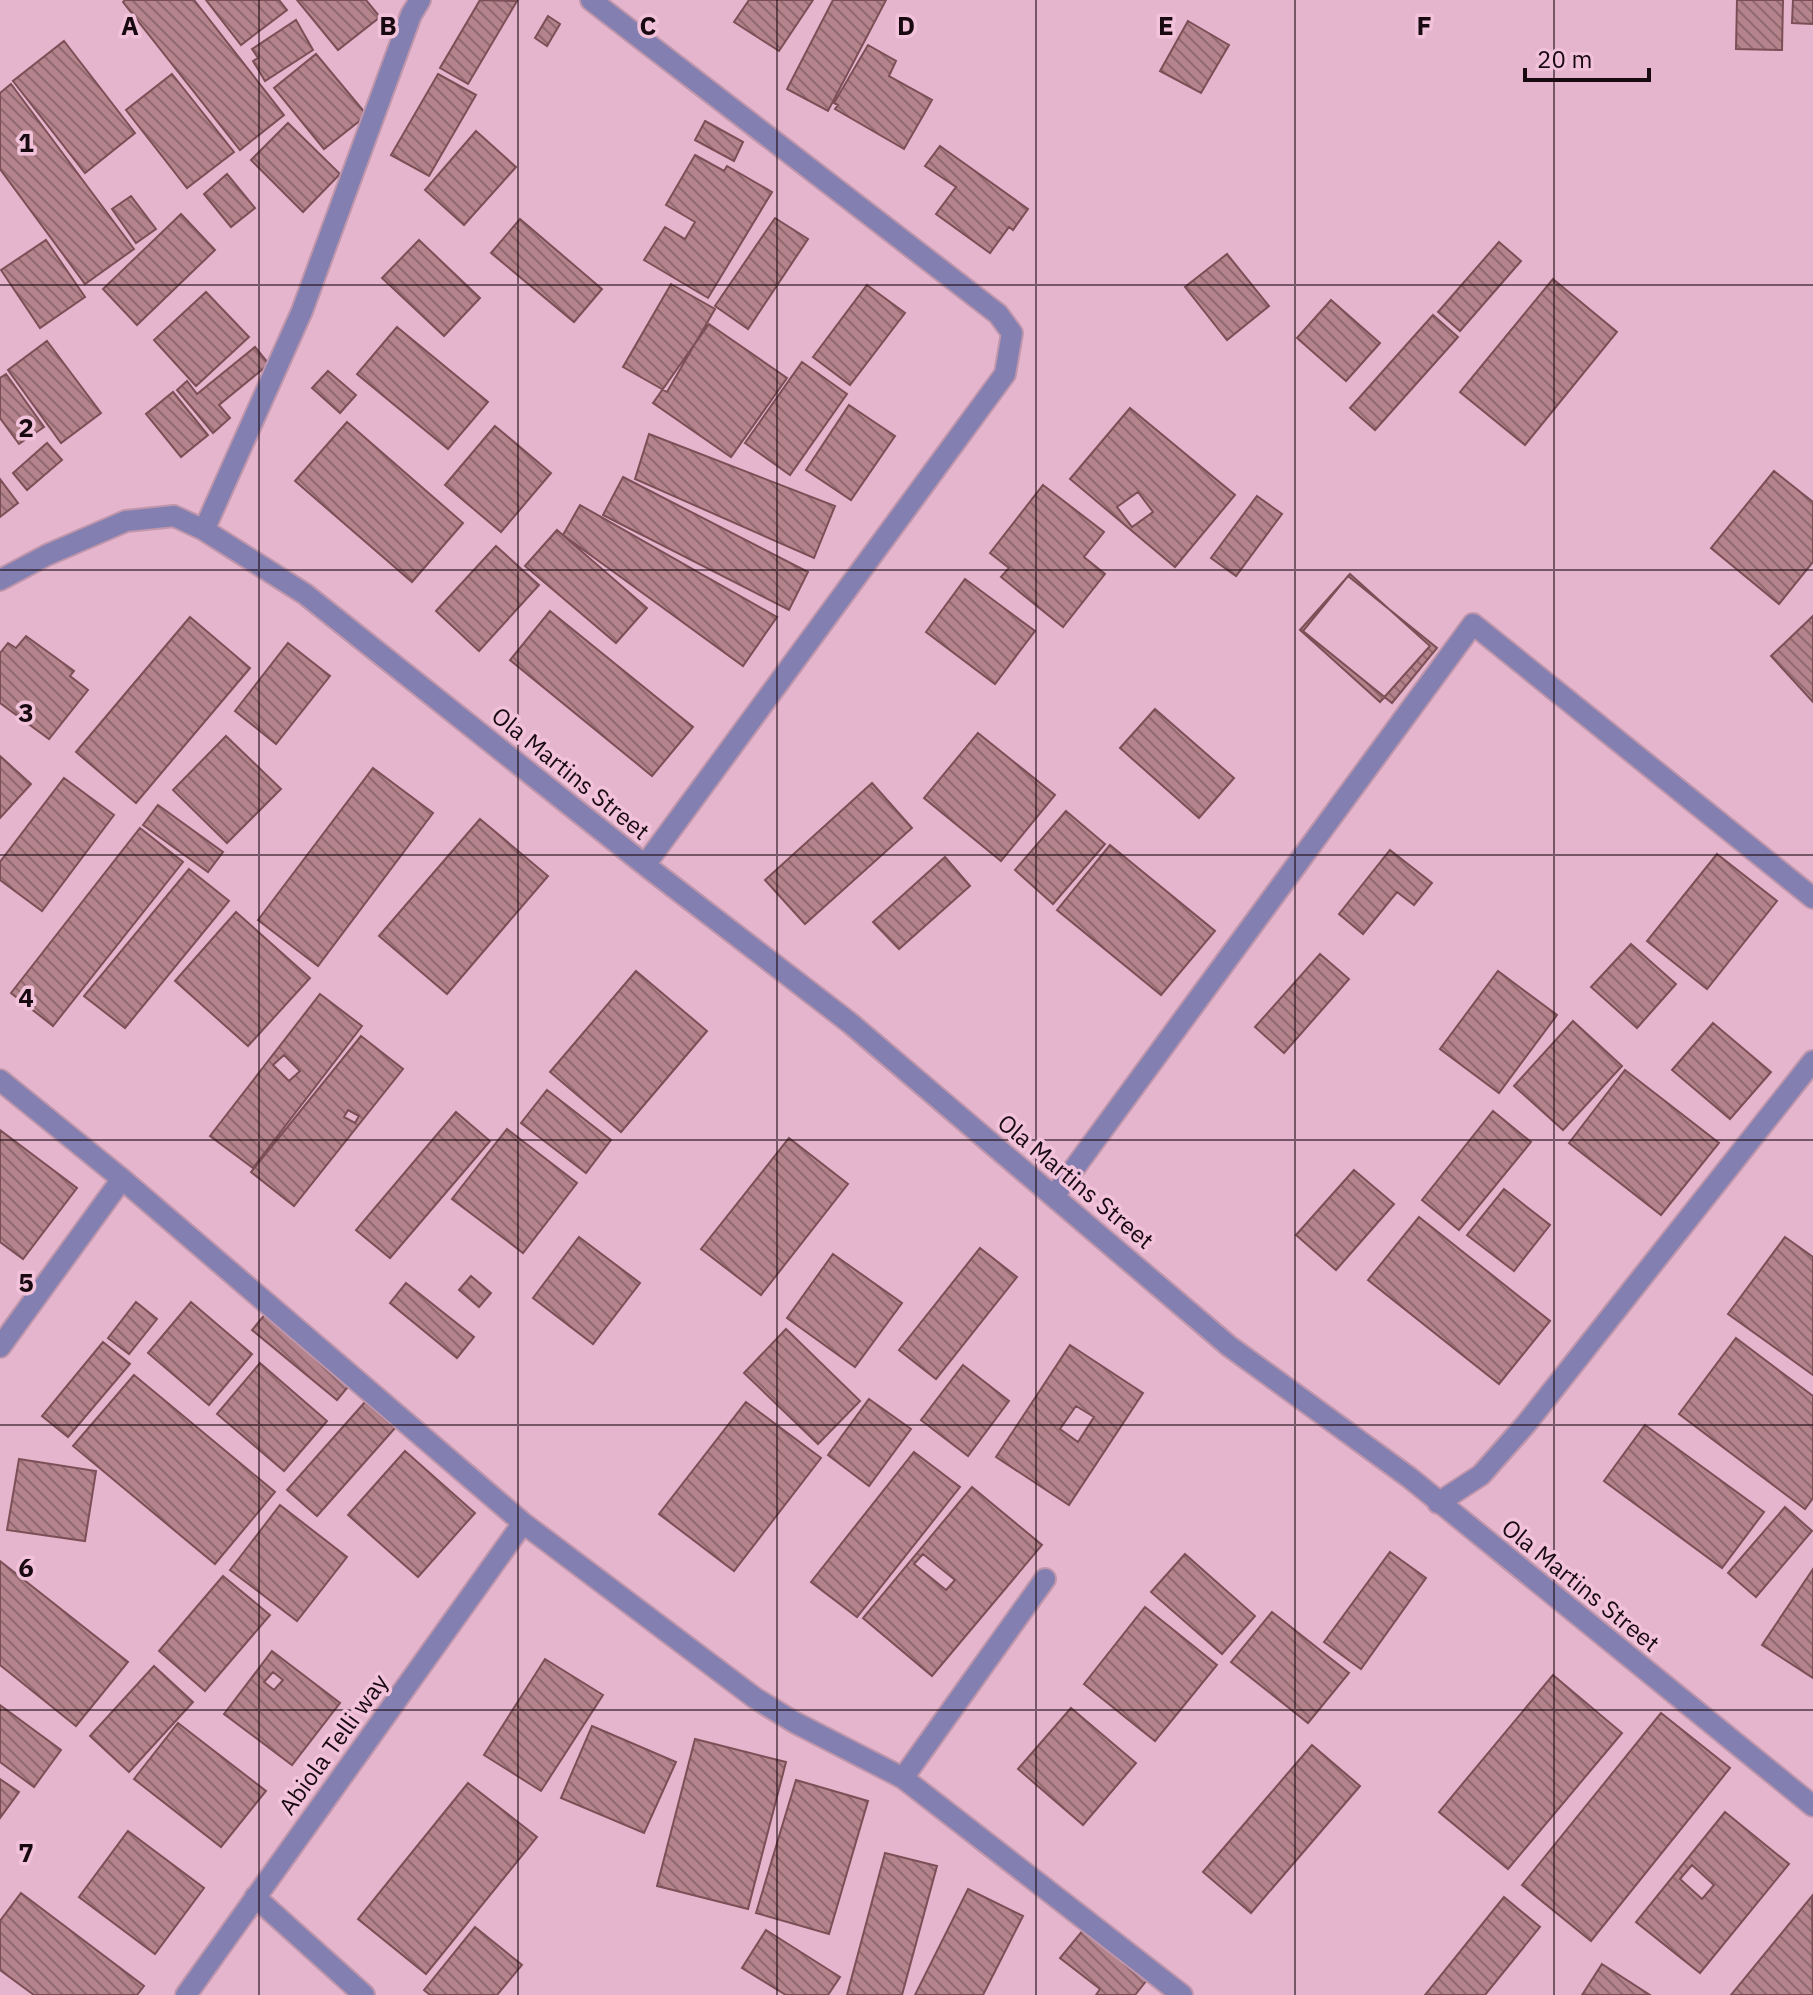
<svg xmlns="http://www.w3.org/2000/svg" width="1813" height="1995" viewBox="0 0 1813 1995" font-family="'IBM Plex Sans',sans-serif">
<defs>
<pattern id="building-back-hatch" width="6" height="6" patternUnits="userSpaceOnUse" patternTransform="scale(2)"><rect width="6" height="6" fill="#b4838b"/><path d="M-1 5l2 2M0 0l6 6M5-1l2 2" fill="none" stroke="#926970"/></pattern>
</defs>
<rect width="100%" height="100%" fill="#e4b5cc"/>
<path fill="url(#building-back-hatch)" stroke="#7c4f57" stroke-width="2" fill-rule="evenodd" d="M125,0H194L284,115L240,150L123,2Z
M206,0H279L287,10L241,45Z
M297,0H366L380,17L338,50Z
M480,0L517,1L468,84L440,68Z
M749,0H813L779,51L734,22Z
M833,0H886L828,111L787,89Z
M1737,0H1783L1782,50L1736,49Z
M1793,0H1813V24L1792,23Z
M548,16L560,24L547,46L535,38Z
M296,20L313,50L265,81L253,61L258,58L252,49Z
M1188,21L1229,45L1201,93L1160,71Z
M64,41L135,133L85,173L13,81Z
M868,45L896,61L889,76L932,100L904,149L835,109L838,105L834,103Z
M316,54L367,115L324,149L274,88Z
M172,74L234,152L187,188L126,110Z
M438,74L476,95L429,176L391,155Z
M11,84L134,249L85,284L0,169V93Z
M705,121L743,142L734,161L695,140Z
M288,123L340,174L303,212L251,160Z
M476,131L516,167L464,225L425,190Z
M940,146L1028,209L1013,230L1009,227L990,253L936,214L956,187L925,166Z
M695,155L724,171L727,166L772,192L708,298L644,260L665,227L685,239L695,222L666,205Z
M227,174L255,208L231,227L204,194Z
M131,196L156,229L136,243L112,209Z
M181,214L215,250L137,325L103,289Z
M775,218L808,239L748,329L715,306Z
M520,219L602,289L574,322L491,253Z
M46,240L85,297L40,328L1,270Z
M419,240L480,298L444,336L382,278Z
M1499,242L1521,261L1460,331L1438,312Z
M1227,254L1269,306L1227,340L1185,287Z
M1553,279L1617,332L1525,445L1460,392Z
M671,284L715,309L667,392L623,367Z
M867,285L905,313L850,385L813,357Z
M206,292L249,337L196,386L154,340Z
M1331,300L1380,343L1346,381L1297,338Z
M1433,315L1458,337L1375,430L1350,408Z
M709,324L787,378L731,457L653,403Z
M397,327L488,402L448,449L357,374Z
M47,341L101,413L61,443L8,370Z
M255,347L269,364L219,405L230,418L213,433L177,390L187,381L197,394Z
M802,362L847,394L790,475L745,443Z
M328,371L356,395L340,413L312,388Z
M6,374L44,427L19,444L0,418V378Z
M173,392L208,435L181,457L146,414Z
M849,405L895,436L851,500L806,470Z
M1130,408L1235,495L1175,567L1070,479ZM1138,492L1153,512L1132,527L1117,507Z
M347,422L463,523L412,582L295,481Z
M495,426L551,473L501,532L445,485Z
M649,434L835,506L814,558L635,479Z
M47,443L62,460L27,490L13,473Z
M1774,471L1813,502V562L1779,604L1711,548Z
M623,477L808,572L789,610L603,515Z
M0,479L18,503L0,517Z
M1043,485L1104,532L1084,557L1105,574L1063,627L1001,577L1009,568L990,553Z
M1257,496L1282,514L1236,576L1211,558Z
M580,505L777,617L743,666L563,535Z
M557,530L647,608L616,643L525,566Z
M496,546L539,585L479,651L436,611Z
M1350,574L1430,646L1380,702L1300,630Z
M1348,576L1437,648L1392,703L1303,631Z
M965,579L1035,631L995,684L926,632Z
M550,611L693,727L652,776L510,660Z
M1813,616V702L1771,656Z
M190,617L250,668L136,803L76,752Z
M26,636L74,671L70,676L88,690L49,739L0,703V653L8,643L16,648Z
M288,643L330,676L276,744L235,711Z
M1155,709L1234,778L1199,818L1120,748Z
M978,733L1055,795L1001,861L924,798Z
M226,736L281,789L227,843L173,790Z
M0,756L31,784L0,818Z
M373,768L433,813L318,966L258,920Z
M64,778L114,815L42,911L0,880V862Z
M872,783L912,828L805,924L765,880Z
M158,805L223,852L208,872L143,825Z
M1066,811L1105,844L1053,904L1015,870Z
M480,819L548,876L447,994L379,936Z
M140,828L183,862L53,1026L11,993Z
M1110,845L1215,931L1161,995L1057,910Z
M1390,850L1432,883L1414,905L1397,892L1363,934L1339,914Z
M1717,854L1777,901L1707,989L1647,941Z
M945,857L970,886L899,949L873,922Z
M189,869L229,901L125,1028L84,996Z
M236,912L310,978L248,1046L175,981Z
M1631,944L1676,984L1637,1028L1591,987Z
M1320,954L1349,979L1284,1053L1255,1027Z
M636,971L707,1031L621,1132L550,1072Z
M1498,971L1557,1015L1499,1093L1440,1049Z
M320,994L362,1026L253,1168L210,1136ZM284,1055L300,1071L289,1081L273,1065Z
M1573,1021L1622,1066L1563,1130L1514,1086Z
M1713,1023L1771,1072L1730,1119L1672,1070Z
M361,1036L403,1069L294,1206L251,1172ZM348,1110L359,1116L355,1123L344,1117Z
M1625,1070L1719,1143L1661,1215L1569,1143Z
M547,1090L611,1140L586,1173L521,1123Z
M1493,1111L1531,1142L1459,1230L1422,1200Z
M456,1112L490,1141L390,1258L356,1230Z
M507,1129L577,1183L523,1253L452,1199Z
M0,1130L77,1188L23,1259L0,1242Z
M789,1138L848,1184L761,1295L701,1249Z
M1354,1170L1394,1204L1336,1270L1296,1235Z
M1504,1189L1550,1225L1514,1271L1467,1235Z
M1419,1217L1550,1321L1499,1384L1368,1280Z
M579,1237L640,1283L593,1344L533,1298Z
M1785,1237L1813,1257V1375L1728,1314Z
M980,1248L1017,1277L936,1379L899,1350Z
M833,1254L902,1303L855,1367L787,1318Z
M471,1276L491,1293L479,1307L459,1290Z
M406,1283L474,1337L457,1358L390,1303Z
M136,1302L157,1319L129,1354L108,1338Z
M191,1302L252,1354L209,1405L148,1353Z
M267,1312L352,1382L337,1400L252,1330Z
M786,1329L860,1401L818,1444L744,1373Z
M1736,1338L1813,1396V1498L1805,1509L1679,1414Z
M103,1342L130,1364L68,1437L42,1416Z
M1070,1345L1143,1393L1069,1505L996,1457ZM1076,1406L1094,1417L1078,1442L1060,1429Z
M260,1363L327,1421L284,1471L217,1414Z
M963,1365L1009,1401L968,1456L921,1420Z
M134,1375L275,1492L215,1564L73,1446Z
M869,1399L911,1429L869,1486L828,1455Z
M365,1402L395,1428L317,1516L287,1490Z
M746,1402L821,1458L734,1571L659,1514Z
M1645,1425L1764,1512L1722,1568L1604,1481Z
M405,1451L475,1513L418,1577L348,1515Z
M914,1452L960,1487L857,1617L811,1582Z
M19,1459L96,1471L85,1541L7,1530Z
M972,1487L1042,1545L932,1676L863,1618ZM923,1554L955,1580L946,1590L914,1564Z
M280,1505L347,1557L297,1621L230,1570Z
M1785,1507L1812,1531L1756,1597L1728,1573Z
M1390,1552L1426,1578L1361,1669L1324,1642Z
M1185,1554L1255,1616L1222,1654L1151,1592Z
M0,1561L128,1662L76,1726L0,1665Z
M1813,1569V1678L1762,1645Z
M223,1576L270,1615L205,1691L159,1651Z
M1145,1607L1217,1665L1155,1741L1084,1684Z
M1272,1612L1349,1673L1308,1723L1231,1662Z
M272,1651L340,1703L292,1765L224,1714ZM273,1672L283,1680L274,1690L264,1682Z
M545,1659L603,1695L541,1791L484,1755Z
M154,1666L193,1702L129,1772L90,1736Z
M1553,1675L1622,1733L1508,1869L1439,1812Z
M0,1705L61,1750L34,1787L0,1762Z
M1071,1708L1136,1763L1083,1825L1018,1769Z
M1661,1713L1730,1768L1591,1941L1522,1885Z
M178,1723L266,1791L221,1847L134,1779Z
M592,1726L676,1762L644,1833L561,1798Z
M695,1739L786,1762L748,1909L657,1886Z
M1312,1745L1360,1786L1251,1913L1203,1872Z
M0,1779L19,1792L0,1818Z
M796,1780L868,1801L829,1934L756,1913Z
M468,1783L537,1837L426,1974L358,1919Z
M1725,1812L1789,1864L1700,1973L1636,1922ZM1692,1865L1714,1885L1702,1899L1680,1879Z
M128,1831L204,1888L155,1954L79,1897Z
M885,1853L937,1866L902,1995H847Z
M968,1889L1023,1916L983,1995H915Z
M21,1893L144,1986L137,1995H34L0,1970V1921Z
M1812,1896L1813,1995H1731Z
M1504,1897L1540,1927L1485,1995H1425Z
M475,1927L522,1965L497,1995H430L424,1990Z
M1084,1929L1147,1980L1135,1995H1096L1100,1989L1060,1958Z
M766,1930L840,1977L828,1995H786L742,1968Z
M1602,1964L1650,1995H1582Z"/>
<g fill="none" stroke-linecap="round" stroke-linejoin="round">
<g stroke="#bf96ab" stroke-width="24">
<path id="minor" d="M591,0L998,314L1012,333L1005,374L645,865
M204,530L302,311L411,15L420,0
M0,580L47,555L126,521L174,516L204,530L305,594L645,865L850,1023L1229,1346L1410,1478L1813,1806
M0,1080L122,1179L523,1523L755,1698L794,1722L903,1778L1182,1995
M1054,1196L1473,624L1813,898
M0,1347L122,1179
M1438,1503L1481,1475L1526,1424L1813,1061
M903,1778L1045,1579
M255,1897L364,1995
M186,1995L523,1523"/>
</g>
<use href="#minor" stroke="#837fb0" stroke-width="20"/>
</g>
<path fill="none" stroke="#190a12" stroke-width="2" stroke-opacity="0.55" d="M259,0V1995M518,0V1995M777,0V1995M1036,0V1995M1295,0V1995M1554,0V1995M0,285H1813M0,570H1813M0,855H1813M0,1140H1813M0,1425H1813M0,1710H1813"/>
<g text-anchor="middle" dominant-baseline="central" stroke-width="7" stroke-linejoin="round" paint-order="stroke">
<g font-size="24" fill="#190a12" stroke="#f1c2d9">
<text transform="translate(571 773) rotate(39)">Ola Martins Street</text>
<text transform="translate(1076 1181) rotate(40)">Ola Martins Street</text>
<text transform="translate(1581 1585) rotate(39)">Ola Martins Street</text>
<text transform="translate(333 1744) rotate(-54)">Abiola Telli way</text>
</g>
</g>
<g font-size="26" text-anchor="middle" font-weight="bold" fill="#190a12" stroke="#f1c2d9" stroke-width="7" stroke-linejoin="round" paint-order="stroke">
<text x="130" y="35">A</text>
<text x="388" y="35">B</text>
<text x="648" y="35">C</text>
<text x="906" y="35">D</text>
<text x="1166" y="35">E</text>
<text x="1424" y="35">F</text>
<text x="26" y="152">1</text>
<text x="26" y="437">2</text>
<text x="26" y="722">3</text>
<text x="26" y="1007">4</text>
<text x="26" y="1292">5</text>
<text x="26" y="1577">6</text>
<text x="26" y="1862">7</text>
</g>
<path d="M1525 68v12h124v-12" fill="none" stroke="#190a12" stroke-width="4"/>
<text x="1537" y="68" font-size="24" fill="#190a12" stroke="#f1c2d9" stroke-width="6" paint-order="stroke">20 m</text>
</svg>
